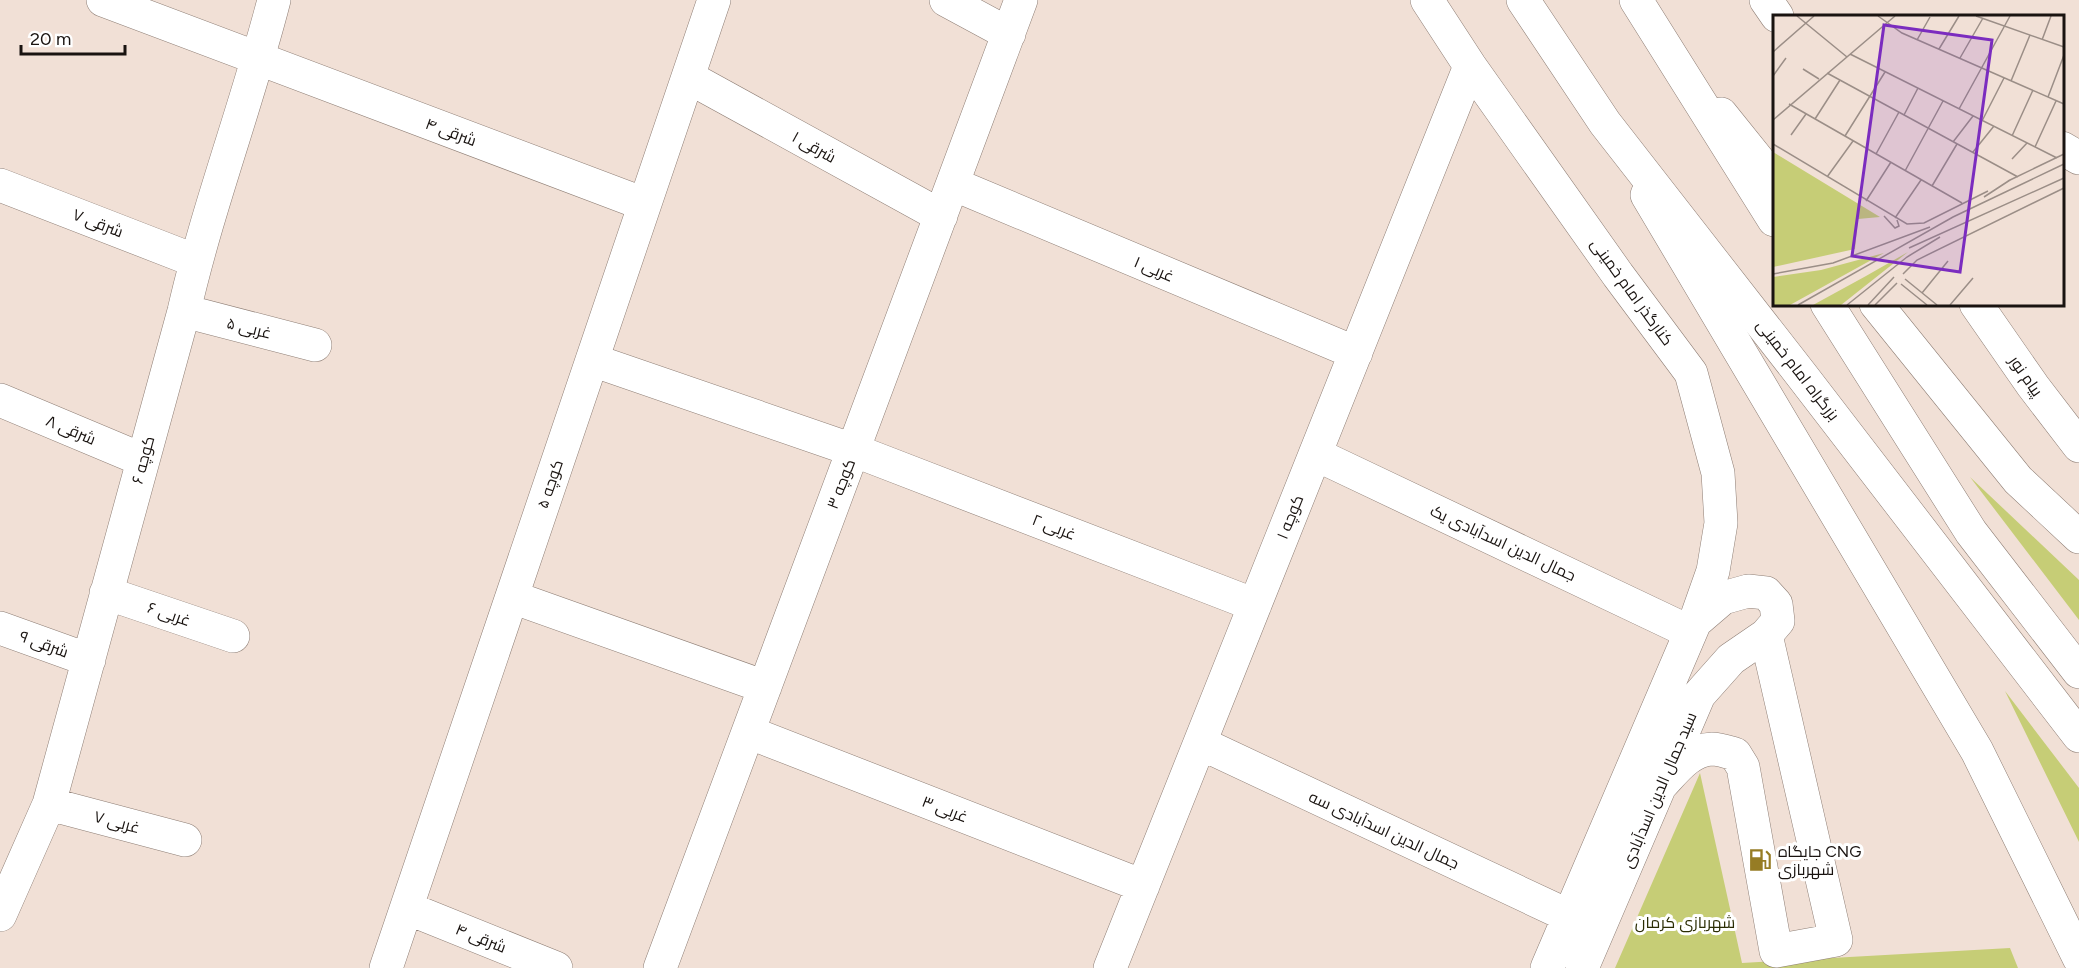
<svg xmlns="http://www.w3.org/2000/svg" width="2079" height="968" viewBox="0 0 2079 968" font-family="Figtree,Cairo,sans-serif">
<rect width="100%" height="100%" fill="#f1e0d6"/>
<path fill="#c6cd76" d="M1970,477L2079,580V620Z
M2005,691L2079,788V842Z
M1700,773L1742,963L2010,948L2018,968H1615Z"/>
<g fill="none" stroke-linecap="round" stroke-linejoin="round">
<g stroke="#8e7e75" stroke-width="34">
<path id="minor" d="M103,0L644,204
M946,0L1009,34
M1427,0L1470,66L1618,275L1691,373L1718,473L1721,523L1713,571L1695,622L1547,968
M1766,0L1777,16
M688,77L941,216
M2062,148L2079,158
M953,184L1356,353
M0,185L196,261
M1976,304L2033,386L2079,446
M184,311L315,345
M592,360L853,450L1255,605
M0,400L143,460
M1315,454L1690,632
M106,593L233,636
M512,597L765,687
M0,628L89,660
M748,732L1143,886
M1200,743L1569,916
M1662,784C1676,769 1690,750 1712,749C1719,749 1728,752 1735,754L1743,767L1776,951L1836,940L1766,635
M49,804L185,840
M407,908L556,968
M0,915L49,804L184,311C208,206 247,105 274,0
M386,968L714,0
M660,968L1021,0
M1110,968L1470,66
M1582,968L1699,695L1731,659L1766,635L1778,621L1776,604L1766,593L1748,591L1723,598L1695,622"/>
</g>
<g stroke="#8e7e75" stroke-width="34">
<path id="major" d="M1721,114L1774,180
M1647,195L1977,751L2079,958
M1876,304L2018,480L2079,537"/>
</g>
<g stroke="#8e7e75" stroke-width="34">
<path id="highway" d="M1523,0L1605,123L1803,377L2079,736
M1636,0L1774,220
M1827,304L1971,532L2079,672"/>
</g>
<use href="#minor" stroke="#fff" stroke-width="33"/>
<use href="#major" stroke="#fff" stroke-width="33"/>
<use href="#highway" stroke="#fff" stroke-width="33"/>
</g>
<defs>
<g id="fuel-bare" transform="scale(1.8)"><path d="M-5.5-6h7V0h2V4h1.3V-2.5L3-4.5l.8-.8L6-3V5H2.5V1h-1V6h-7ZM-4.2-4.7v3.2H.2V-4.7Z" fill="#967c24" stroke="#fff" stroke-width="2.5" paint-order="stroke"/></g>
</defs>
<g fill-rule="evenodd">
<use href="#fuel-bare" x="1760" y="860"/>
</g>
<g text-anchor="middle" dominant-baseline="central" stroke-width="6" stroke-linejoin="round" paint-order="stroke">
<g font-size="16" fill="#191310" stroke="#fff">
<text transform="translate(451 132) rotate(20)">شرقی ۴</text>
<text transform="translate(814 147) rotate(29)">شرقی ۱</text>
<text transform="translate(98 223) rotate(21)">شرقی ۷</text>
<text transform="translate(1154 269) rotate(23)">غربی ۱</text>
<text transform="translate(1632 292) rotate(54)">کنارگذر امام خمینی</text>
<text transform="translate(249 328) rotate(14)">غربی ۵</text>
<text transform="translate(1798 370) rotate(52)">بزرگراه امام خمینی</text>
<text transform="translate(2026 376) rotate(55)">پیام نور</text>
<text transform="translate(71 430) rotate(23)">شرقی ۸</text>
<text transform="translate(143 460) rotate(-75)">کوچه ۶</text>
<text transform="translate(550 484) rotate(-71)">کوچه ۵</text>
<text transform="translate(841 484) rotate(-69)">کوچه ۳</text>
<text transform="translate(1290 517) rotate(-68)">کوچه ۱</text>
<text transform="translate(1054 527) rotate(21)">غربی ۲</text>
<text transform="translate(1503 543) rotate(25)">جمال الدین اسدآبادی یک</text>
<text transform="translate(169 614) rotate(19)">غربی ۶</text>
<text transform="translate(44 644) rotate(20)">شرقی ۹</text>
<text transform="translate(1659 790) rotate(-67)">سید جمال الدین اسدآبادی</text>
<text transform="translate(945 809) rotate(21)">غربی ۳</text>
<text transform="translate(117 822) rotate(15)">غربی ۷</text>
<text transform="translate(1384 830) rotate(25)">جمال الدین اسدآبادی سه</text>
<text transform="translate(481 938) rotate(22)">شرقی ۴</text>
</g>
<g font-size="16" fill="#191310" stroke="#fff" text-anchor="start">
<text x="1778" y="851">جایگاه CNG<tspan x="1778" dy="18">شهربازی</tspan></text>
</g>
<g font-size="16" fill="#2b2d04" stroke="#fff">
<text x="1685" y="922">شهربازی کرمان</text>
</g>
</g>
<g transform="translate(1773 15)">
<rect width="291" height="291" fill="#f1e0d6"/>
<path d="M0,137L107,202L85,204L82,234L0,252ZM135,237L68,290H40L93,261ZM111,238L17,290H0V262L48,255Z" fill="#c6cd76"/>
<path fill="none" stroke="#9b8e87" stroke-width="1.5" d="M24,1L74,42M105,1L129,18L291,89M203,1L291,32M144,25L157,2M269,25L278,1M166,34L186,1M0,37L41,1M77,39L284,143M187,43L210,3M30,54L46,64M54,58L245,162M0,61L13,43M238,66L257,20M275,82L291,40M16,89L189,188M186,94L237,1M131,100L145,73M42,104L67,65M0,105L122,1M209,106L231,63M18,120L33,99M72,121L112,57M239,121L260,75M180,127L200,101M0,129L134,209L151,208L215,176M262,132L283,86M200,137L221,111M103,139L126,97M239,144L254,128M132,156L170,86M54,162L80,126M235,166L291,139M159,171L184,129M211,182L237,165M93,186L118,147M111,201L122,213L126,211L124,205M122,203L148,165M136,233L291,163M0,259L60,248L157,212M130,259L144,245L291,173M132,264L164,290M128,269L154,290M149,278L175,246M25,290L180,202L291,149M74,290L134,242L167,222M95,290L121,262M102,290L124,268M177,290L200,263"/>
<path fill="#7b2cbf" fill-opacity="0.15" stroke="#7b2cbf" stroke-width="3" d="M111,10L219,25L187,257L79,241Z"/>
<rect width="291" height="291" fill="none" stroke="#191310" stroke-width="3"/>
</g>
<path d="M21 45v9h104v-9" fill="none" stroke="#191310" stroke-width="3"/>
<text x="30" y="45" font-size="18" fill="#191310" stroke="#ffffff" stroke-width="4.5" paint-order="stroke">20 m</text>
</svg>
